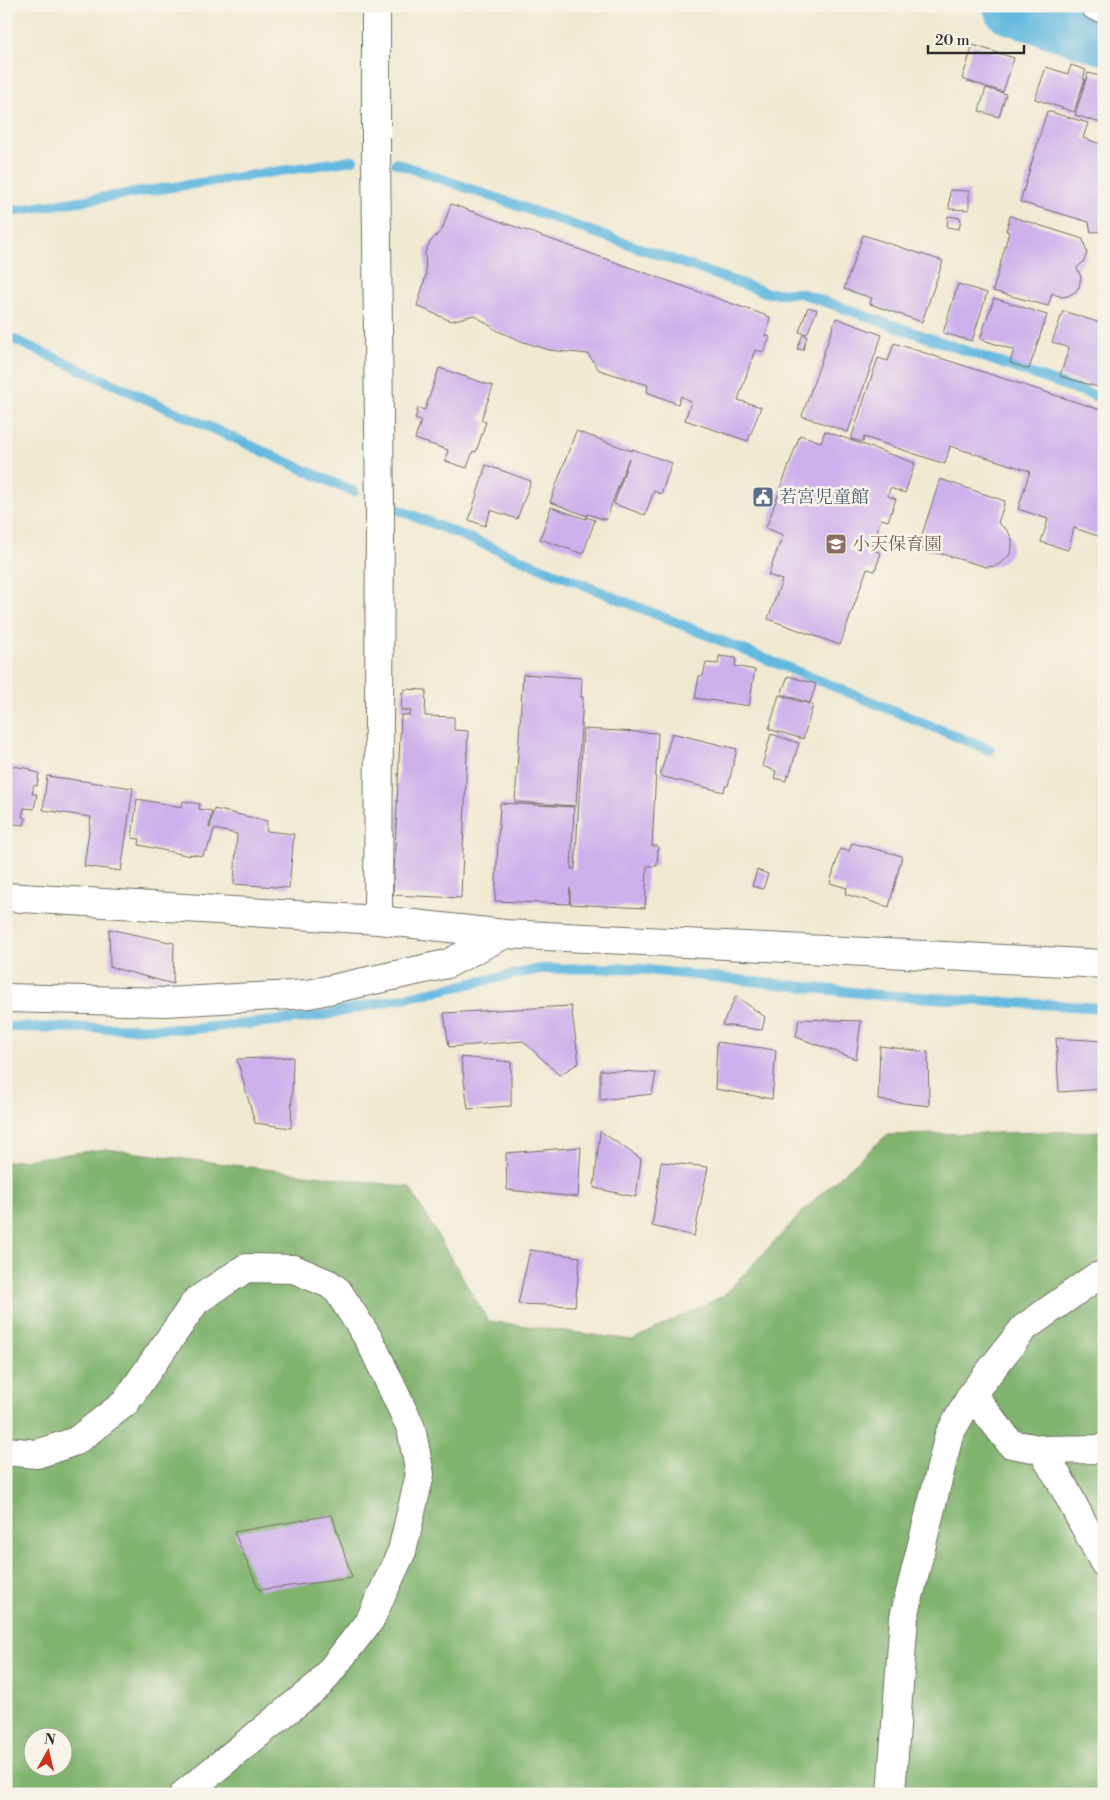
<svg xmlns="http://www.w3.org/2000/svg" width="1110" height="1800" viewBox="0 0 1110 1800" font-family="'Libre Bodoni','Noto Serif JP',serif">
<rect width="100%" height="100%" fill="#f7f3e8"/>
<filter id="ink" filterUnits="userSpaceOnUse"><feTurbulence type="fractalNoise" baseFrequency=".02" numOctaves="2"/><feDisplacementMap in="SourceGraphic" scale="10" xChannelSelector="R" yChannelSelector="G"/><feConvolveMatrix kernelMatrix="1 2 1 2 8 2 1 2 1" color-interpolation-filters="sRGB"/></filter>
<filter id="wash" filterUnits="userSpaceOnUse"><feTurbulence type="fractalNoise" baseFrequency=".0096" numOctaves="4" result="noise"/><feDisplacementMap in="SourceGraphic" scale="20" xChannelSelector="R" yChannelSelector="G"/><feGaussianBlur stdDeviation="1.12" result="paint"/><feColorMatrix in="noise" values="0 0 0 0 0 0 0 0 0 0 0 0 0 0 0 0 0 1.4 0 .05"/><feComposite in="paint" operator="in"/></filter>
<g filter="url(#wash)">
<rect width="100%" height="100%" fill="#f0e9d2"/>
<path fill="#80b36e" stroke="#566f4c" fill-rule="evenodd" d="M1104,1131V1794H6V1162L106,1149L409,1187L488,1321L632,1340L723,1296L816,1198L887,1135ZM32,1738H62V1768H32Z"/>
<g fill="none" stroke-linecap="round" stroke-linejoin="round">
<path stroke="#62b8df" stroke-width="10" d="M396,163L768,293H800L1104,399
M6,212L353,160
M6,336L354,492
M392,507L990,750
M6,1027L193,1029L315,1017L539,969L629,968L879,995L1104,1008"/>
<path stroke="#62b8df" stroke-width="58" d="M1012,6L1104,36"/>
</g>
<g id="blocks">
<path fill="#cdb0eb" d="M973,45L1014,58L1003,92L962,79Z
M1071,65L1086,70L1083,79H1085L1074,112L1035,99L1046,67L1068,74Z
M1088,73L1104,77V124L1075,115Z
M986,88L1006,94L999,117L979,111Z
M1047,111L1088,123L1083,138L1104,145V231L1091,232L1089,222L1020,202Z
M950,190L969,191V210L949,209Z
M451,204L770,317L766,336L770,337L764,352L755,350L738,400L761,407L748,441L685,420L691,402L681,396L678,404L647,392L648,385L599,370L588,354L549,350L521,341L498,331L474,315L451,321L417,306L426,276L425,252L431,241L442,230Z
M948,216L961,218L959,229L947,227Z
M1010,216L1083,239L1087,253L1084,261L1077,268L1081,277L1079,287L1075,292L1068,296L1061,297L1052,293L1048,306L993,291L1009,232L1006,231Z
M863,235L943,261L922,322L870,304L872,298L844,289Z
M958,284L987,293L972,341L943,333Z
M994,298L1047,315L1029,369L1010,363L1014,350L980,339Z
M808,307L817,310L807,334L799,332Z
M1063,311L1104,324V389L1060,376L1069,348L1052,342Z
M836,318L882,335L848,432L802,416Z
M803,334L807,336L803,350L797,349Z
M894,343L1104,411V528L1101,537L1074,528L1068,550L1041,542L1048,519L1018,509L1030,471L950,446L945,464L864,437L863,442L851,439L878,358L888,361Z
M439,368L493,386L481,420L486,422L476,452L473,451L467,468L445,461L448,450L415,439L421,421L415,419L418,408L425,410Z
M576,431L632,451V449L672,463L661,494L654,491L645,515L614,504L629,458L606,520L588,514L587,516L550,502Z
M825,431L915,463L905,493L890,488L888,496L896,499L888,521L881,519L871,549L881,553L875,571L867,569L840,645L768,619L782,580L768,575L783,535L766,528L800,435L821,442Z
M486,465L531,481L517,519L491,510L485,526L469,520Z
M940,479L1005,501L998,523L1008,531L1012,539V546L1010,554L1004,561L996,566L986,567L918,547Z
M551,507L586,519V517L595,520L583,554L540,539Z
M719,656L736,658L735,666L755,670L749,706L695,698L699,676H703L706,663L718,664Z
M523,674L582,678L581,697H583L576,806L515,802Z
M788,676L816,684L810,703L781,694Z
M404,689L426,690L425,716L454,717V730L468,731L461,898L393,895L401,715H410L411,711L401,710L402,692H404Z
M779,695L813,705L803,739L769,729Z
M583,729L658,733L652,846H658L657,866H647L645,908L570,904V888L569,904L495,901L500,803L574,807L571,869H575Z
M672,733L737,749L728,786H725L724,792L660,776Z
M771,734L799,743L789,776L787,775L786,781L774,778L776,771L762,766Z
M7,765L31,769L30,771L39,773L37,786L34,785L32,794H37L34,809L24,808L22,817L26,818L24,825L6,823Z
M47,776L133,788L121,871L84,866L91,817L43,810Z
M137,799L182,807L183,801L200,804L199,809L212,811L209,828H210L214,809L267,821L266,831L294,834L289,888L234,884L237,834L214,829L210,844L209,843L207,851L205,850L203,856L190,854V856L139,845L140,839L132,838Z
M852,843L902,856L889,907L845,894L847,888L830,883L840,849L849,851Z
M757,870L768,874L763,889L752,886Z
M109,929L174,943L173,984L110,967Z
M736,996L765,1017L762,1030L722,1025Z
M571,1006L579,1063L559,1075L523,1041L449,1047L444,1013Z
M799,1019L861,1021L856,1059L796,1037Z
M1056,1038L1104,1041V1089L1059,1092Z
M717,1042L776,1050L772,1099L715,1089Z
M880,1046L928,1052L929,1106L878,1100Z
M293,1057L291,1128L255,1123L237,1059Z
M461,1057L511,1062V1106L468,1109Z
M600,1070L656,1073L652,1094L600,1100Z
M600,1131L641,1159L636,1197L594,1188Z
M581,1147L578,1197L507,1190L506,1153Z
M661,1162L708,1167L694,1236L652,1226Z
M530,1250L580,1257L575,1306L518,1304Z
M332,1515L352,1578L259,1590L234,1532Z"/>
</g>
</g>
<g filter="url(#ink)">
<use href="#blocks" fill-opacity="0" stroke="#706e65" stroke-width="1"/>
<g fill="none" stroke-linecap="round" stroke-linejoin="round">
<g stroke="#706e65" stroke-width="30">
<path id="minor" d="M376,6V151L380,512L378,920
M1095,6L1104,9
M6,897L378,920L505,934L1104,964
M6,998L166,1002L309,994L447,964L505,934
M972,1394L1011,1444L1044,1450
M1104,1449L1044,1450L1047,1459L1059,1478L1104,1563
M6,1451L37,1454L76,1441L125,1403L196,1301L246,1268L294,1269L329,1284L338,1291L370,1341L411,1428L420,1474L402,1551L370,1620L320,1684L184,1794
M891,1794L904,1617L949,1435L972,1394L1024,1328L1096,1277L1104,1275"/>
</g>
<use href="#minor" stroke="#fff" stroke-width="28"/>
</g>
</g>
<defs>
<g id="civic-square" transform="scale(1.125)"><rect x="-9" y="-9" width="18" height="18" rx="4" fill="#5c6f8a" stroke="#f7f3e8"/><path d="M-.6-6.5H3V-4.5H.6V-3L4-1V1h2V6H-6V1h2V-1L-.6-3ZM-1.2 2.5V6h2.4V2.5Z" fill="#fff"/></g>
<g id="school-square" transform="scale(1.125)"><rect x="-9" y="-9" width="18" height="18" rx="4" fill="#8d6e63" stroke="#f7f3e8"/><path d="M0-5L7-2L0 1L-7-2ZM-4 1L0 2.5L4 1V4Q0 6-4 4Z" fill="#fff"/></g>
</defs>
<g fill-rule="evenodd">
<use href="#civic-square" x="763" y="497"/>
<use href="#school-square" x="836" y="544"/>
</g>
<g text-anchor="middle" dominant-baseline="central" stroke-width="5" stroke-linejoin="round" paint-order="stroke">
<g font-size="18" fill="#4e5e75" stroke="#f7f3e8" text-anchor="start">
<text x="779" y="497">若宮児童館</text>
</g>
<g font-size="18" fill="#785e54" stroke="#f7f3e8" text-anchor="start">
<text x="852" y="544">小天保育園</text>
</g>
</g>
<rect width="1110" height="1800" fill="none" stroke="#f7f3e8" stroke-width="25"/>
<g transform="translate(48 1752) rotate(8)"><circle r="24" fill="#f7f3e8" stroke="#a5a39c"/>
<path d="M0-4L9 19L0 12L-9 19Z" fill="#c8321e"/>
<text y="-8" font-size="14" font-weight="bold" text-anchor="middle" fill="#2b2b2b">N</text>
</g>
<path d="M928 45v8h96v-8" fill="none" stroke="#2b2b2b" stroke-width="2.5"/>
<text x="935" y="45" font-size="15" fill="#2b2b2b" stroke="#f7f3e8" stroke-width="4" paint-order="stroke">20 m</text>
</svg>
